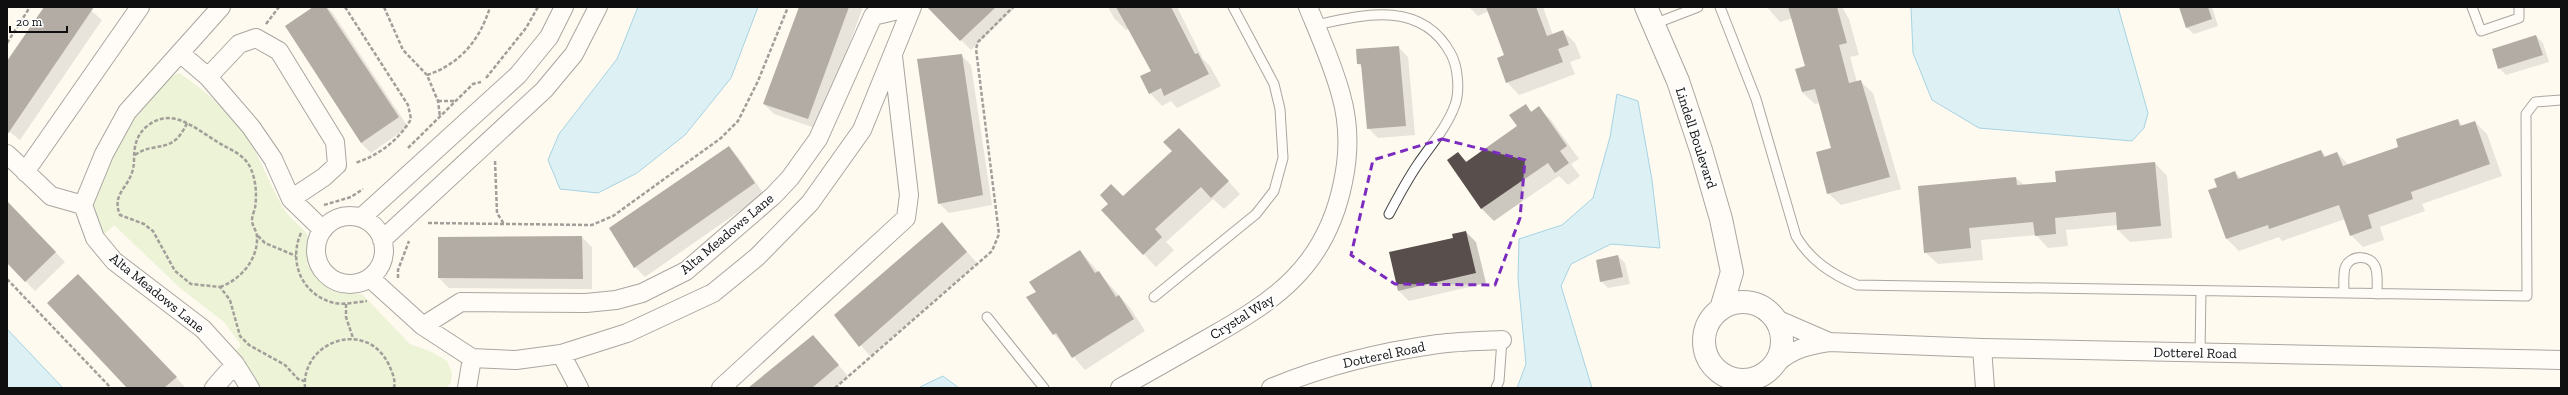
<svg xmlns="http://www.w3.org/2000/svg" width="2568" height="395" viewBox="0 0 2568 395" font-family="'Zilla Slab',serif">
<rect width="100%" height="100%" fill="#fffaf0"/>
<path fill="#d8ebb9" d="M179,73C207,91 238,119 254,149C265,170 273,192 286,212C291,220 305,228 308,237C311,246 308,255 307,264C322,288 333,296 362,294L410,344L432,352L447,361L452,373L451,382L447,388H257L233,353L241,345L224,322L180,288L114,225L103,236L91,207C97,190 101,172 108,156C122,129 151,84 179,73Z"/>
<path fill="#b4e5f7" stroke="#39a4d0" d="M638,7H758L731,78L685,135L637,173L598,193L560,189L548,160L559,134L617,59Z
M1911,7H2118L2148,113L2144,128L2132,141L1979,128L1932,100L1913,53Z
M1617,94L1638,101L1652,180L1660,248L1611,244L1571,264L1561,286L1592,388H1517L1526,364L1518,279L1519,239L1562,225L1593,198L1610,137Z
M7,329L63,388H7Z
M943,376L959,388H918Z"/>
<path fill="#0003" d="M45,7H87L102,20L20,140L7,130V62Z
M315,7H327L332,12L408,127L371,153L361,143Z
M800,7H863L818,129L774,114L764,104Z
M938,7H1016L971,50L933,12Z
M1108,7H1177L1203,59L1210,66L1221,86L1177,108L1171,101L1162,106L1150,93L1153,72L1129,29L1126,30L1114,18Z
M1469,7H1543L1553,35L1563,31L1575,43L1581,58L1570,62L1575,74L1519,95L1507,82L1505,56L1489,11L1478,16Z
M1767,7H1842L1849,19L1859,55L1850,57L1857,82L1860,81L1873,93L1901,189L1841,205L1828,193L1833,148L1820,103L1815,104L1802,92L1806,67L1793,18L1780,22Z
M2180,7H2212L2218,26L2194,34L2186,27Z
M2536,36L2543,43L2549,62L2506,75L2499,68Z
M1398,47L1408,57L1415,135L1378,138L1368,128L1362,68L1358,63Z
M961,55L971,65L992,205L949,213L939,203Z
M1525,105L1532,112L1539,108L1551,120L1579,159L1571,164L1580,176L1568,185L1559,176L1494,221L1482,209L1448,161L1458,153L1467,162L1518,127Z
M2458,120L2463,126L2475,122L2487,134L2502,176L2422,204L2425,211L2380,227L2384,240L2363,247L2351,235L2345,219L2282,241L2279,237L2239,251L2227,239L2218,187L2235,172L2241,179L2321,151L2327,157L2337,153L2349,165L2399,147Z
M1191,141L1240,194L1224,209L1213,199L1166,242L1174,250L1156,267L1102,210L1123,197L1173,152Z
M728,147L738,157L764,194L645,277L635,267L610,228Z
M2155,163L2167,176L2172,238L2130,242L2118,230V225L2066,230L2068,246L2048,248L2036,235L1981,240L1983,260L1938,264L1925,252L2016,178L2024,185L2057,182Z
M7,202L65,262L35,291L7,261Z
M942,223L977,263L870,356L835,315Z
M1466,232L1476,242L1486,283L1409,301L1399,291L1390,253L1454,238Z
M582,237L592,247V289L449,288L439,278Z
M1080,251L1131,309L1145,331L1085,370L1054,334L1037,292Z
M1618,256L1625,263L1630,284L1608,288L1601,281Z
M88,286L186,388H128Z
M813,336L848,376L834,388H749Z"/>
<path fill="#584e4b" d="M44,7H94L7,135V61Z
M313,7H326L399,117L361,143L285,26Z
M799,7H849L808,119L763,104Z
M927,7H996L960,41Z
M1116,7H1171L1195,54L1198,53L1209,74L1164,96L1161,88L1149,94L1140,76L1151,71Z
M1486,7H1536L1547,36L1563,30L1569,45L1558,49L1563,62L1506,83L1497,58L1504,55Z
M1788,7H1837L1847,43L1839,45L1849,83L1861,80L1890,177L1827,194L1816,152L1831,148L1815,89L1802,92L1795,69L1805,66Z
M2179,7H2208L2212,19L2186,28Z
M2536,35L2543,55L2498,69L2492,49Z
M1399,46L1406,126L1367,129L1361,64H1357L1356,49Z
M962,54L983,195L938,204L917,59Z
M1526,104L1531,112L1539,106L1567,146L1560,151L1569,163L1555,173L1548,163L1481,209L1447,160L1458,152L1466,162L1517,126L1509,115Z
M2458,119L2460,126L2475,121L2490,164L2411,192L2413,199L2368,215L2372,228L2350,236L2339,205L2269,229L2268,225L2226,239L2208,190L2217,187L2214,179L2235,171L2238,179L2321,150L2324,157L2337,152L2343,166L2398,147L2396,139Z
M1179,128L1229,181L1211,198L1201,187L1155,229L1162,237L1143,255L1101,210L1108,204L1100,195L1111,184L1123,196L1172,151L1163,142Z
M729,146L755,183L634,268L609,228Z
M2155,162L2161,226L2117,230L2116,212L2055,218L2056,234L2035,236L2033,222L1969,228L1971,248L1924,253L1918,186L2016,177L2017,185L2056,182L2055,171Z
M7,201L56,252L25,282L7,263Z
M942,222L967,252L859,347L834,315Z
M1466,231L1476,273L1398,291L1389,252L1453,238L1452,234Z
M582,236L583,279L438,278V237Z
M1080,250L1095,273L1099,271L1116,297L1119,295L1134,319L1072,358L1056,333L1053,335L1026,297L1036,292L1029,282Z
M1618,255L1623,277L1600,282L1596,260Z
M78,274L177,377L164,388H127L47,303Z
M813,335L839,365L812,388H748Z"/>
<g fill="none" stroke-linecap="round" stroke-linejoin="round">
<g stroke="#424242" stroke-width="11">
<path id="service" d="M1720,7L1756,99L1796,236C1810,260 1831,274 1857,285L2527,296L2526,114L2535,102L2561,100
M2472,7L2481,31L2519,18V7
M1654,24L1698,7
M1316,25C1365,14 1422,0 1451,54C1458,67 1460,91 1455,105C1447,127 1431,145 1418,164C1407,180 1398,197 1389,214
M2344,293C2344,285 2343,276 2345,268C2350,254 2372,254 2376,269C2378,276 2377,286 2377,294
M1154,297L1256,214L1274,191L1283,158L1280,109L1274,84L1233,7
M987,317L1044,388
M2200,353L2201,291
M1496,388L1499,381L1502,340"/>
</g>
<g stroke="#424242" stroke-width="20">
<path id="minor" d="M221,7L127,112L104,154L83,205L95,238L114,261L203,329L235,364L250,388
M180,53L208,77L251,127L273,159L291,199L323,230
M208,77L239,44L256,38L279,51L335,142L337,165L324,177L291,199
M7,154L51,196L83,205
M25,172L140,7
M316 250a34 34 0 1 1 68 0a34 34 0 1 1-68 0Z
M361,218L518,75L549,37L564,7
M382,240L544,90L574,54L598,7
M370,278L423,326L472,358L516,360L561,354L627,333L713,293L757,257L810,203L862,130L912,7
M1776,319L1829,342
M423,326L461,302L586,303L616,300L642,293L686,271L773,196L790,178L818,139L873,16L911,7
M1982,348L1985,388
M561,354L579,388
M1777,363C1792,349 1809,345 1829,342L1982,348L2561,360
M214,388L235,364
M467,388L472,358
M721,388L906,218L909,195L893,56
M1120,388C1149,372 1177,356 1205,340C1275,301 1326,267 1343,182C1349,154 1349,123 1341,95C1333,65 1320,36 1308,7
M1271,388C1324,366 1381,352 1438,344C1459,341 1481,341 1502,340"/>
</g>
<g stroke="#424242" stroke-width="24">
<path id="tertiary" d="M1646,7L1678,81L1701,150L1721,219L1732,272L1721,309
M1704 341a39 39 0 1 1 78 0a39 39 0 1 1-78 0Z"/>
</g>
<path stroke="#313131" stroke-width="2.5" stroke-dasharray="4 2" stroke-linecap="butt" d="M345,7L408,105L411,119C399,140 378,156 355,163
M384,7L403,50L427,75L438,101L440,117
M266,24L279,7
M7,43L30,7
M427,75C460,64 480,40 490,7
M486,78L526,28L538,7
M438,101H456
M408,148L473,84L481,82
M135,155C156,140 172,156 187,123
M495,161L497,213L504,224
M324,205L351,197L363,189
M428,223L592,225L613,216L721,138L738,121L758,81L788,7
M301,233C288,262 302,295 334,303C344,305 357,302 367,301
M258,236L265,243L296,256
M398,278V270L409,241
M7,279L111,388
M220,287C240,280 258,260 257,237C257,231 252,226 252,220C252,216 254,212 255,208C257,195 256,181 251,169C244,153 229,150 216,141C193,127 171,106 146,127C136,136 134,147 134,160C134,187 110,191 120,215L144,224L153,231L175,271L191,284L220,287L230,300L240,336L249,345L285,365L298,379L304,381
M346,304V317L353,338
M305,388C301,341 367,318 389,365C392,372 396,380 394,388
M835,388L992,251L999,234L976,49L978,42L1013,7"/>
<use href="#service" stroke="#fff" stroke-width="9"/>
<use href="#minor" stroke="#fff" stroke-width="18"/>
<use href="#tertiary" stroke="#fff" stroke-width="22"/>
</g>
<path d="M0 0H2568V395H0ZM1442,139L1525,160L1520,218L1495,285L1395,284L1351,255L1373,160Z" fill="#fffaf0" fill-opacity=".55" fill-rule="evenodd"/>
<path fill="none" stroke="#7b2cbf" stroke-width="3" stroke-dasharray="8 5" stroke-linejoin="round" d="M1442,139L1525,160L1520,218L1495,285L1395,284L1351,255L1373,160Z"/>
<g text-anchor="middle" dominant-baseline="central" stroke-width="4" stroke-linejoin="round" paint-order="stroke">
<g font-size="14" fill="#0f0f0f" stroke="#fff">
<text transform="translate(1696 138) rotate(72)">Lindell Boulevard</text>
<text transform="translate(727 234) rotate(-40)">Alta Meadows Lane</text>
<text transform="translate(157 293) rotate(39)">Alta Meadows Lane</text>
<text transform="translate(1242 317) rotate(-32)">Crystal Way</text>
<text transform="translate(2195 353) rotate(1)">Dotterel Road</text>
<text transform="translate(1384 355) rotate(-12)">Dotterel Road</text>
</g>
</g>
<rect width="2568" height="395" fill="none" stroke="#0f0f0f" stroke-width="16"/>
<path d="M10 26v6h57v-6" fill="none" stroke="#0f0f0f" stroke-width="2"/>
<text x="16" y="26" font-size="12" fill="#0f0f0f" stroke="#ffffff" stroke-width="3" paint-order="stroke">20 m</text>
</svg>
